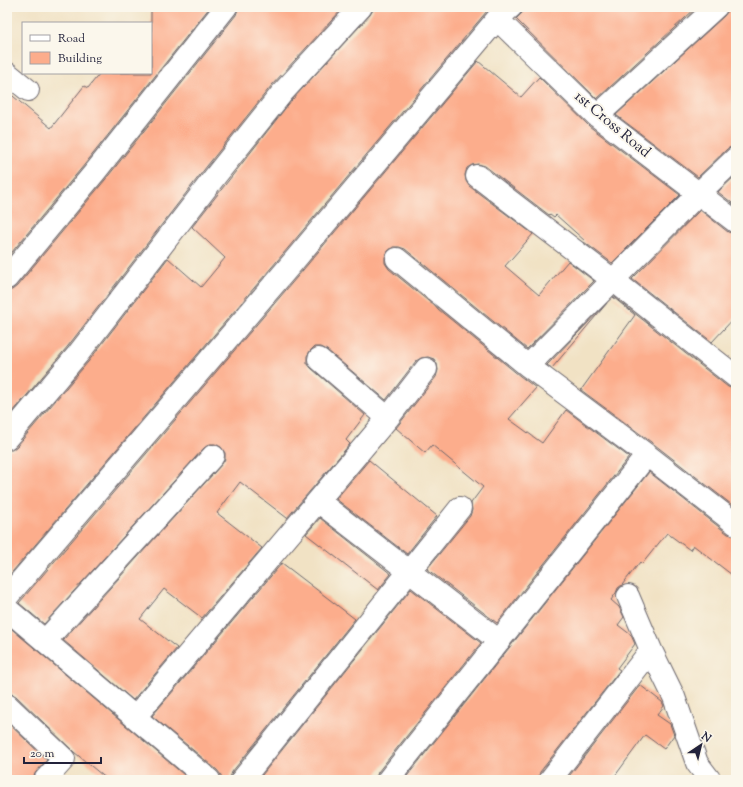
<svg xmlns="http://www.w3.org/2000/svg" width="743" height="787" viewBox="0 0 743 787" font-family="'Sorts Mill Goudy',serif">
<rect width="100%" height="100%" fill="#fbf7ec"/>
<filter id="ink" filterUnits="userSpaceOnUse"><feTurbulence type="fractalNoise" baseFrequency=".025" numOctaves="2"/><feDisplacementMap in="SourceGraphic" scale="8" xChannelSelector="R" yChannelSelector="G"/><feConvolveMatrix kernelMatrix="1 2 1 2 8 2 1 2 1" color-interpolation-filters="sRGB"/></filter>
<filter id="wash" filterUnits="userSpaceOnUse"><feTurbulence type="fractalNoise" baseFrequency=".012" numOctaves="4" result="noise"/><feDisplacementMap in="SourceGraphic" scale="16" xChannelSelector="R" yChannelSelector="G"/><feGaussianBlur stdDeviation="0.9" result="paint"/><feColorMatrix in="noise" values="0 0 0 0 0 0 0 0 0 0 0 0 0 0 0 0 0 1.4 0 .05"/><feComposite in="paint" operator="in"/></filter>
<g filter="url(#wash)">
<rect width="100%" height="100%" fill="#f1e2c4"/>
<g id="blocks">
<path fill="#fcad8c" d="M151,7H210L85,164L7,258V91L51,128L84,86L88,88L100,73H151Z
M238,7H344L272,85L207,166L68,346L7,419V290H12L17,286L105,180L236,15L238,9Z
M373,7H492L487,11L283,254L7,578V450H12L17,446L88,362L168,258L201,287L225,258L192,227L291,101L370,15L373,10Z
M523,7H697L597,99L516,19L523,12Z
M728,7H736V146H733L727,149L698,177L616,115L724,16L728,11Z
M478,61L521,97L539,77L589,126L680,195L612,263L584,242L585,241L556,215L554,217L550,214L549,215L485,166L478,164L472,165L467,168L465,175L466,181L469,186L533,234L505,266L539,295L568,261L594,281L527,349L405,249L399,247H393L388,251L385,257V263L389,269L520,376L536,388L509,419L542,443L566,410L629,457L497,623L427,569L470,516L472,510L471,503L483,487L432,445L425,453L396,428L436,377L438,370L437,364L434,359L428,357L421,358L416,361L386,400L327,350L321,347H314L310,351L307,356V363L311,368L365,415L346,440L350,444L287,518L240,482L217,513L262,548L202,618L164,589L140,619L177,648L133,700L63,640L222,464L225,459V453L221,447L215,444H210L204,448L44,624L19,603L303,270Z
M736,175V206L718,192Z
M700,210L728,232L736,234V316L712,342L632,279Z
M613,297H614L728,387L736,389V508L655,445L581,390L635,315Z
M607,303L552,368L547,365Z
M369,460L437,516L407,554L336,499Z
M649,472L728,534L736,536V578L693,545L690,550L667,533L642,564L640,562L622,585L618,588L616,593L611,600L619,607L624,617L618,625L631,635L635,644L617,668L620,670L540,772L538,780H404Z
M320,518L391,574L378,590L306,534Z
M282,563L355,619L232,772L230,778V780H221V775L217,770L152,716Z
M411,589L481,643L378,772L376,778V780H258Z
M7,625L190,780H108L74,752L16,696L10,693H7Z
M640,685L662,702L664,706L657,715L670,724L674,735L664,749L645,735L612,780H566Z
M7,722L47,760L36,772L33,777V780H7Z"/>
</g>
</g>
<g filter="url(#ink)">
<use href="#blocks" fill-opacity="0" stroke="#6a656b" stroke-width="1"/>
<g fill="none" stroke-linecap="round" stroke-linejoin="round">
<g stroke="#6a656b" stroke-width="24">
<path id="minor" d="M497,19L597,116L736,222
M7,73L28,90
M597,116L716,7
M477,176L613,280L736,377
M397,259L528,366L647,455L736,524
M7,278L95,172L226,7
M319,359L388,418L426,369
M528,366L698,194L736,158
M7,438L78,354L217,174L282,93L361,7
M318,501L499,641
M628,596L651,650
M7,597L293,262L497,19L511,7
M7,609L209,780
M45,641L213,456
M7,705L64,759L45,780
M135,717L388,418
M242,780L460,508
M388,780L647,455
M550,780L651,650L674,697L697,763L710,780"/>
</g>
<use href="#minor" stroke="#fff" stroke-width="22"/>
</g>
</g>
<g text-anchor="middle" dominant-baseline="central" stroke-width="4" stroke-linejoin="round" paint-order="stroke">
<g font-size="15" fill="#22223b" stroke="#fbf7ec">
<text transform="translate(612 125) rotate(40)">1st Cross Road</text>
</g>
</g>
<rect width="743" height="787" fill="none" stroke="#fbf7ec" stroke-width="24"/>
<rect x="22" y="22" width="130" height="52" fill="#fbf7ec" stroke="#a4a2a5"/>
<rect x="30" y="35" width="20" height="6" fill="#ffffff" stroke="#a4a2a5"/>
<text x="58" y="42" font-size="12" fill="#22223b">Road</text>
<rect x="30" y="52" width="20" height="12" fill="#fcad8c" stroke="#a4a2a5"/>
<text x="58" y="62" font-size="12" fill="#22223b">Building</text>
<g transform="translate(701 745) rotate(35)" stroke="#fbf7ec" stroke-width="3" paint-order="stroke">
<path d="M0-3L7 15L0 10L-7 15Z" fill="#22223b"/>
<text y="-6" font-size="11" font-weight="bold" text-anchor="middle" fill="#22223b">N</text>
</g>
<path d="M24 757v6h77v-6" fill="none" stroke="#22223b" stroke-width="2"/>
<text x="30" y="757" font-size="12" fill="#22223b" stroke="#fbf7ec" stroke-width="3" paint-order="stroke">20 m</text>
</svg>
